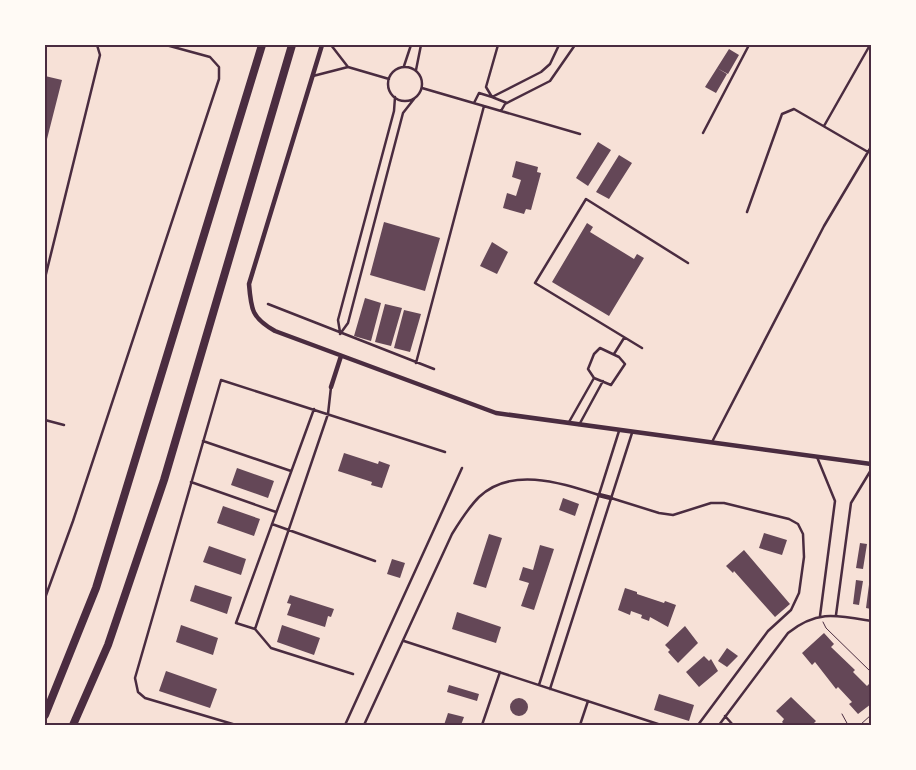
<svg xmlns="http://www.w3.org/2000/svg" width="916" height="770" viewBox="0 0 916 770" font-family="Karla,sans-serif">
<rect width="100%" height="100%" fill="#f7e1d7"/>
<path fill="#644757" d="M729,49L739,55L728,74L717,68Z
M717,68L727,74L716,93L705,87Z
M45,76L62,80L46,143H45Z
M598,142L611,150L588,186L576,178Z
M619,155L632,163L609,199L596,192Z
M516,161L538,167L537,172L541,173L531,210L526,209L524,214L503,208L507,193L516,196L521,180L512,177Z
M384,222L440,238L425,291L370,275Z
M587,223L593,227L590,232L634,259L637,254L644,258L609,316L552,282Z
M492,242L508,252L497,274L480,266Z
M365,298L381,303L371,341L354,336Z
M385,304L402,308L391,346L375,342Z
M404,310L421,314L410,352L394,348Z
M344,453L378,464L379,461L390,465L382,488L371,485L372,482L338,471Z
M237,468L274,481L268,498L231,485Z
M563,498L579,504L575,516L559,510Z
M223,506L260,519L254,536L217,523Z
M764,533L787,540L782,555L759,548Z
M489,534L502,538L486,588L473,584Z
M860,543L867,544L863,569L856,568Z
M540,545L554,549L534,610L521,606L529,583L519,580L523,567L533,570Z
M209,546L246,559L241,575L203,562Z
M744,550L790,604L775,617L734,571L733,573L726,566Z
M392,559L405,563L400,578L387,574Z
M870,577H871V609L866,608Z
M856,580L863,581L859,605L853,604Z
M195,585L232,597L227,614L190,601Z
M625,588L637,592V594L664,603L665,601L676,605L668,627L650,617L649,621L641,618L642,615L631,611L630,615L618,610Z
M290,595L334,609L331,617L328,616L325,627L287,615L291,604L287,603Z
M457,612L501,627L496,643L452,629Z
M181,625L218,638L213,655L176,642Z
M282,625L320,638L314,655L277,642Z
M685,626L698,643L678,663L668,652L670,650L665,645Z
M824,633L834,644L831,647L855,670L853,672L867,686L869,684L871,687V704L858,714L849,704L852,702L838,687L836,689L815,662L812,665L802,653Z
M727,648L738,656L727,667L718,661Z
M704,656L709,661L711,659L718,671L699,687L686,672Z
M166,671L217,689L210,708L159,691Z
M449,685L479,694L477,701L447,692Z
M659,694L694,705L689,721L654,710Z
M791,697L816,721L814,723L816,725H785L782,722L784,719L776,711Z
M510 707a9 9 0 1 1 18 0a9 9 0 1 1-18 0Z
M448,713L464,717L461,725H444Z"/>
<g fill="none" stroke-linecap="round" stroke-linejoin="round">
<path stroke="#4a2c40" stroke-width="1" d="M823,622L826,628L871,672
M842,714L848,725
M860,725L871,715"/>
<path stroke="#4a2c40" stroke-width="2.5" d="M331,45L348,67
M498,45L486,87L492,97L507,103
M404,66L411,45
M388 84a17 17 0 1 1 34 0a17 17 0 1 1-34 0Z
M416,70L421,45
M313,76L348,67L389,79
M422,88L580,134
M474,103L479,93L492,97L541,72L550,64L559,45
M501,111L505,104L550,81L575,45
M824,126L870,45
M703,133L749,45
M747,212L782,114L794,109L868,152
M45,278L100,55L97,45
M268,304L434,369
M340,332L338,320L394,111L395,97
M340,334L348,323L403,113L414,99
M600,348L619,357L625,364L611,385L594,378L588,369L594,354Z
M642,348L535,283L586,199L688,263
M614,354L624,338
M416,363L484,106
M314,409L236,623L255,629L271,648L353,674
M45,420L64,425
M569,422L594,378
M579,425L603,381
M203,441L291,471
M712,442L824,226L871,147
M817,457L835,501L820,616
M191,482L276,512
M611,498L659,513L673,515L711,503H724L789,519L798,524L803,534L804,557L799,593L791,610L768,631L698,725
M272,524L375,561
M45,598L73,521L219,79V67L210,57L166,45
M836,615L851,503L871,470
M255,629L328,414L331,387
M404,641L661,725
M539,685L619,431
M550,689L632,433
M725,716L733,725
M236,725L145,698L138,692L135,678L221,380L445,452
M345,725L462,468
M364,725L452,534C460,521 468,508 479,497C512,466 561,483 599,495
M482,725L500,672
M580,725L588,701
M719,725L788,633C817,610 836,615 871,621"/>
<path stroke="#4a2c40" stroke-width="4.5" d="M322,45L249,284C251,310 252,318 275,331L496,413L871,464
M331,387L341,356
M599,495L611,498"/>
<path stroke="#4a2c40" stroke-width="8" d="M45,715L96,588L262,45
M73,725L108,645L164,480L292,45"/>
</g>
<rect width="916" height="770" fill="none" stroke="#fffaf5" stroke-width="92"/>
<rect x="46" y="46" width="824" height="678" fill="none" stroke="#4a2c40" stroke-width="2"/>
</svg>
